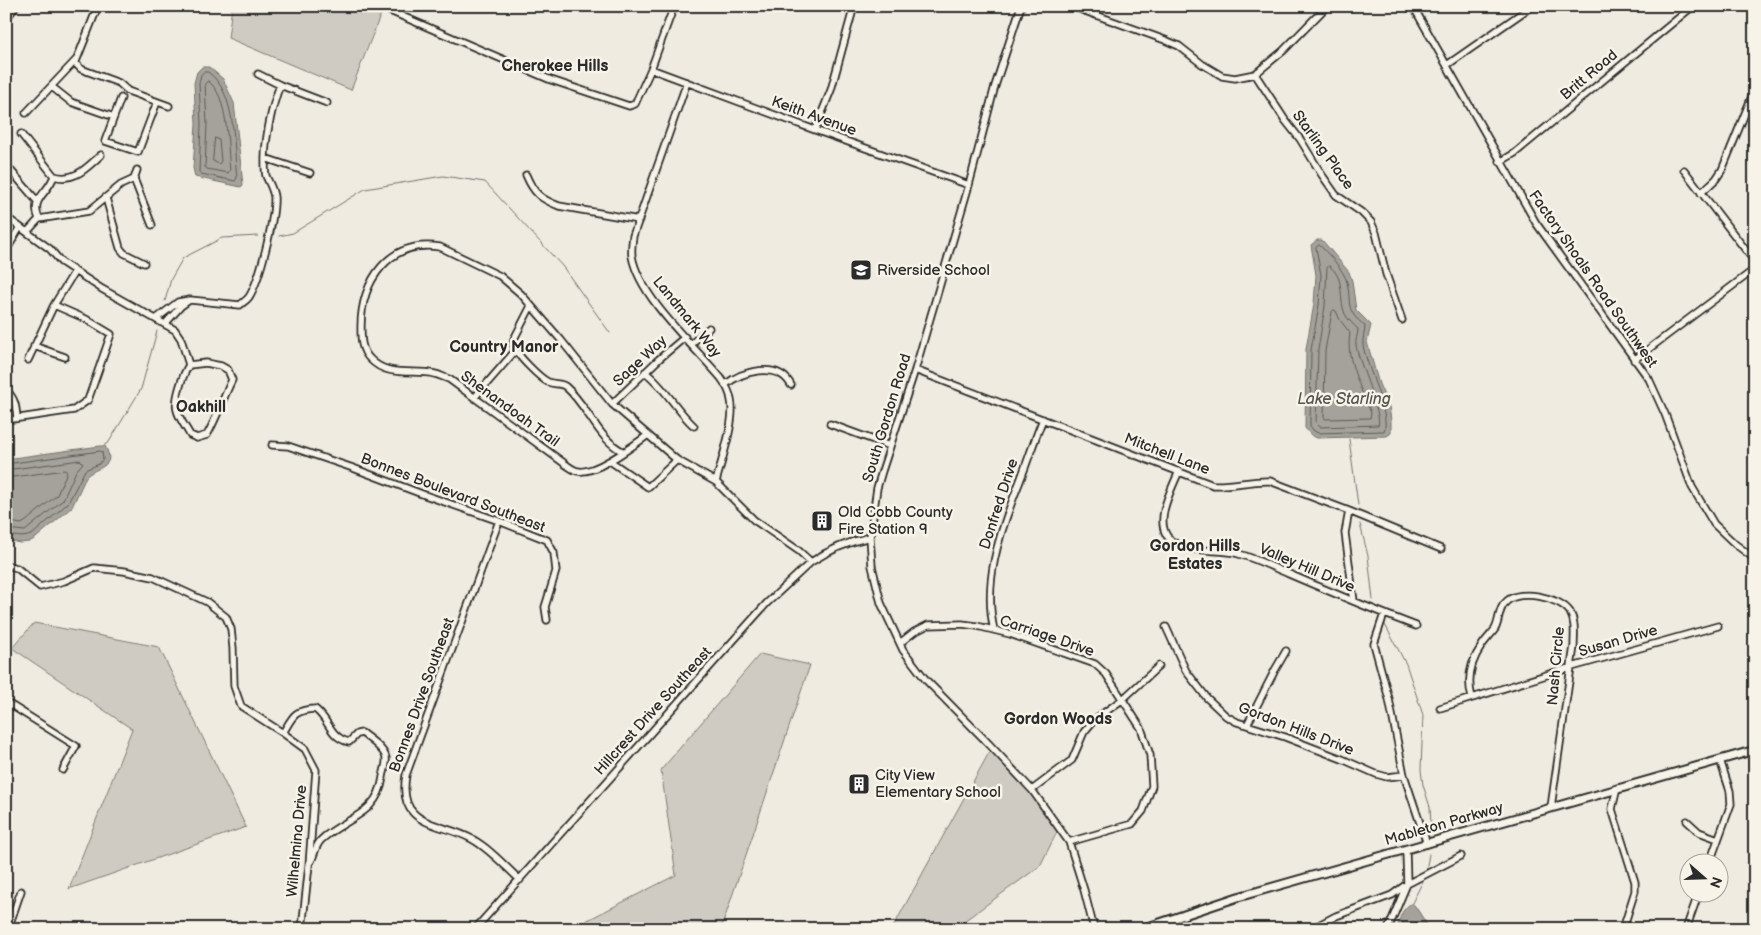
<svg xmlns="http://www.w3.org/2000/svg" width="1761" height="935" viewBox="0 0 1761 935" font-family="'Balsamiq Sans',sans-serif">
<rect width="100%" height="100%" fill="#efebe0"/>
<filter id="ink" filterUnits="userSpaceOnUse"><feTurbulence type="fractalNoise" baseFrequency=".02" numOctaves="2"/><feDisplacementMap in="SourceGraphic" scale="10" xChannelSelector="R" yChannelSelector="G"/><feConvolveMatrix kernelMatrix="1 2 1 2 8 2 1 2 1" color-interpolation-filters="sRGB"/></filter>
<g filter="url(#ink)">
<path fill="#cfcbc2" stroke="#7d7b76" d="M232,6H384L351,90L228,38Z
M34,623L159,647L246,827L69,889L132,729L12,648Z
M760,654L810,665L721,929H570L676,875L661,770Z
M991,749L1060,826L1040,866L953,929H892Z"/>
<path fill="#a4a29a" stroke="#74726e" d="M202,67H209L223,79L234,103L243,185L241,187L195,177L193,168L196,124L194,83L197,72Z
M1317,240H1322L1349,272L1352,281L1356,310L1371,325L1367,342L1379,384L1389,407L1391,420V433L1387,436L1317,438L1311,435L1305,428L1306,349L1314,304L1316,275L1311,245Z
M100,446H105C118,469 95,466 86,477L72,507L36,538L29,542L20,543L6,540V459Z
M1412,903L1415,906L1430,929H1397C1400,918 1401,909 1412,903Z"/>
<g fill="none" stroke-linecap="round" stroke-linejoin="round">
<path stroke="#5b5b57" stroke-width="1" d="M204,72H208C237,93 233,145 237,178L235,181L201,174L199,172L201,124L199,83L201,75Z
M208,81C229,95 227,147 230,170L228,173L207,169L205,167L207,124L205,84Z
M215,138L219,140L221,161L219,164L213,161Z
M1319,245C1326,250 1345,272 1347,282C1352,305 1344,309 1365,326C1365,333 1362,339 1363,345C1366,365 1391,416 1384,431L1318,433L1314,431L1310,426L1311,350L1319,305L1321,275L1316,248Z
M1329,266C1346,278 1338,297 1345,314C1348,320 1354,325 1358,329C1358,335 1355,340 1356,345C1358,361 1383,416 1378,425L1320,427L1316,423L1318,350L1325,306L1327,268Z
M1334,310L1336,311L1340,320L1350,333C1345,359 1361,388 1371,413L1370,418L1326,419L1324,418L1325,351L1332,312Z
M6,464L100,451L102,452L103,459L99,464L85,470L68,503L33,534C23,539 17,536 6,535
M6,470L80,460L83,463L76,471L63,500L25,531L6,529
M6,478L65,470L67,472L57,495L25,522L21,524L6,521"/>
<path stroke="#74726e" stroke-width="1" d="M279,236L293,233L365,189L443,176L485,182L563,267L610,333
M165,301L171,279L183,258L222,238L258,236
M1349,439L1358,505
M103,446L109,442L141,389L157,331
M1360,524L1368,556L1373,600
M1384,623L1406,664L1423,715L1421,770L1423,785L1430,807L1431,827
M1426,871L1429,854
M1412,903L1423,881"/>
<g stroke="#2b2b2b" stroke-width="9">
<path id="minor" d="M1021,6L995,86L969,185L915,370L882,471L877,488L870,537L872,566L881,603L903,650L926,680L989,744L1032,790L1069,842L1084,890L1094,929
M1071,6L1165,40L1179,46L1202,64L1222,76L1235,78L1255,74L1283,51L1327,6
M1413,6L1536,223L1649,379L1665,414L1692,487L1714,524L1735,544L1755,559
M390,11L551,80L629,106L635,104L651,69L674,6
M6,19L16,6
M75,63L81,69L119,83L128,91L169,106
M1447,65L1532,6
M651,69L815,130L969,185
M258,74L280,85L327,103
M1255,74L1285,120L1300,139L1322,175L1336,195L1361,212L1371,222L1376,233L1386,274L1402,320
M687,82L633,236C632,243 631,249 632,256C639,297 694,346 721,378C726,385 730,392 731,400C736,419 721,462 716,482
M52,87L71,102L114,117
M121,98L105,141L138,152L157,102
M26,113L77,59L98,6
M815,130L831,90L854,6
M21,134L54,176C48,194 30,198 39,219
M265,158L310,173
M1500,162L1515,153L1693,6
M6,165L37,201
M1684,170L1755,262
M526,175C534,194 541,199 559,206L639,220
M54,176C75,182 86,168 101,155
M134,179L152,225
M1701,193L1716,179L1722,170L1755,89
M106,198L120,248L124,253L144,263
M6,217L50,249L61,262L102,289L175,330L181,339L189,365
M27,232L39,219L89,211L121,185L134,179L137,170
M6,251L20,227
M531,306L514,339C513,342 513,343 514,346C516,355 540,378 548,382C554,385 561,382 566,387C588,406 598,440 624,452
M156,319L178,302L190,300L240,305C243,302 246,301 249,297C260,280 275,218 274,197C273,189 269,183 266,176C265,171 265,165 265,160C265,138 272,106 280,85
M165,324L181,306L188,301
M691,344L709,328
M34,346L65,357
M28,360L54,305L75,271
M1634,360L1755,269
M206,363L221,366L228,370L232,380C223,398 217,418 207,435L197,438L190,435C186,427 179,419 177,410C174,400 183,374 189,365Z
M915,370L1213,485C1233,486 1251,480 1270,481L1349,511L1441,549
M645,372C665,387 676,410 694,426
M725,385C742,371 778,361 791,385
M6,390C15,398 16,406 17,418
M475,397L516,350
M612,404L659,359L685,337
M6,420L74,410L88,400L111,334L86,319L54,305
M830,424L890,446
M648,435C634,445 595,475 578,471C575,471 571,468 568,466L449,379C445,378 440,375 435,374C413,369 388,378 370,359C361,350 361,339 361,327C361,281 389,239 440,247L500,276L521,294L561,340L612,404L677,460L716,482L754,520L799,551L811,562
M272,445L288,446L353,468L422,494L499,521L547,540L554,553L556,571L545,607L547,620
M610,461L648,487L677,460
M1179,471C1172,489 1155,518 1167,536C1180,555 1219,548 1239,554C1257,559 1272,567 1289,574C1331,592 1373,610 1416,626
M1349,511L1345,533L1354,601
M499,521L406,775C397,828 439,821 472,839C490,849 505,866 520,880
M6,565L17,568L40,587L64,581L94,568L124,571L153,577L207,602L226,617L231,629L233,648L234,686L241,706L283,733L305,749L316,770L309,865L302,929
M1384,614L1374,644L1389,699L1404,775L1427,844
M1166,627L1186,671L1207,698L1226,716L1237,722L1285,737L1342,759L1376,774L1387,777L1404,775
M994,630C983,583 999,535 1016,491C1026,467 1033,443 1043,419
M900,643L914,632L928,625L962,624L977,626L1010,634L1095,664L1106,674L1141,728L1150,755L1152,786L1143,811L1132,824L1069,842
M1472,698C1467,680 1470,663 1481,647C1485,640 1491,635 1495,629C1500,620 1498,608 1507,601C1520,589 1560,597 1570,612C1576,623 1574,634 1574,646L1551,807
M6,702L76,746L63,770
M1440,708L1572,667L1718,626
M1247,725L1275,670L1286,651
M283,733C293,716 294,710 315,709C329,719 330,738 349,742L357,734L362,733C369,739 384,748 386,758C387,763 384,771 383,777C378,816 344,818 321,840C315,846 315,854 311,861
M1617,788L1612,809L1635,882V891L1623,929
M1032,790L1072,760L1084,732L1094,720L1123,699L1159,666
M1687,821L1699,832L1718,839
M1710,862L1731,804L1730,791L1720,760
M8,929L21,891
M475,929L767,603L811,562C829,550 848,542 870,537
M1311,929L1336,916L1392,895L1407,884L1461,856
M1388,929L1407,884L1406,850
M1686,929L1699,892"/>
</g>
<g stroke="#2b2b2b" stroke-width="11">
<path id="major" d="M1142,929L1238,897L1755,750"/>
</g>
<use href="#minor" stroke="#f7f3e8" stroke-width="5.5"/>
<use href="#major" stroke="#f7f3e8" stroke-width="7"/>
</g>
</g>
<defs>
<g id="school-square" transform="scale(1.125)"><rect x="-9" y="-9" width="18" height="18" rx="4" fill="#2b2b2b" stroke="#f7f3e8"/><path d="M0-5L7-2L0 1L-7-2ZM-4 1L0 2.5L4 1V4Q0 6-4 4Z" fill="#fff"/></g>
<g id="building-square" transform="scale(1.125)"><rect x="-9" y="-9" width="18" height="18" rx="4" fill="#2b2b2b" stroke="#f7f3e8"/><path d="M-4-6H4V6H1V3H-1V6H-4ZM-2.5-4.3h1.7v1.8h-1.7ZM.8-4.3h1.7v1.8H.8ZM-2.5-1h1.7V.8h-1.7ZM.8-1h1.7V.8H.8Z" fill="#fff"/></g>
</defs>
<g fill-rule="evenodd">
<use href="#school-square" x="861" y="270"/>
<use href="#building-square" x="822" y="521"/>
<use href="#building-square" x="859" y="784"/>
</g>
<g text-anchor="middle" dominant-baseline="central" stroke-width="5" stroke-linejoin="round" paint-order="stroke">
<g font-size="15" fill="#2b2b2b" stroke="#f7f3e8">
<text transform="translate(1589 75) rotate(-40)">Britt Road</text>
<text transform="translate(814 116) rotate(20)">Keith Avenue</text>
<text transform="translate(1323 150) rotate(54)">Starling Place</text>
<text transform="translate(1593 279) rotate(55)">Factory Shoals Road Southwest</text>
<text transform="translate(687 317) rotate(51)">Landmark Way</text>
<text transform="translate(640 361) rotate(-43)">Sage Way</text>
<text transform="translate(510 409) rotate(36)">Shenandoah Trail</text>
<text transform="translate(887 418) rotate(-73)">South Gordon Road</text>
<text transform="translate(1167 454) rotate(21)">Mitchell Lane</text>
<text transform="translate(453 493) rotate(21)">Bonnes Boulevard Southeast</text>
<text transform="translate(999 504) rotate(-72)">Donfred Drive</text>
<text transform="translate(1307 568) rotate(23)">Valley Hill Drive</text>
<text transform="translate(1047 636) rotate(19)">Carriage Drive</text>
<text transform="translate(1618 641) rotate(-16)">Susan Drive</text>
<text transform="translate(1556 666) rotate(-85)">Nash Circle</text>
<text transform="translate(422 695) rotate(-70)">Bonnes Drive Southeast</text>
<text transform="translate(653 711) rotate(-48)">Hillcrest Drive Southeast</text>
<text transform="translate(1296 729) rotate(21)">Gordon Hills Drive</text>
<text transform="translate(1444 824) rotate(-16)">Mableton Parkway</text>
<text transform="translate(297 841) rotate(-85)">Wilhelmina Drive</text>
</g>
<g font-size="15" fill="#2b2b2b" stroke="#f7f3e8" text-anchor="start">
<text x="877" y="270">Riverside School</text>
<text x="838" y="512">Old Cobb County<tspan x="838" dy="17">Fire Station 9</tspan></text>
<text x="875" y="775">City View<tspan x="875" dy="17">Elementary School</tspan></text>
</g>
<g font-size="16" font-weight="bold" fill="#2b2b2b" stroke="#f7f3e8">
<text x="555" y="66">Cherokee Hills</text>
<text x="504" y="347">Country Manor</text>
<text x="201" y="407">Oakhill</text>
<text x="1195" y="546">Gordon Hills<tspan x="1195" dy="18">Estates</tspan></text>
<text x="1058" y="719">Gordon Woods</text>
</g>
<g font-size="16" font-style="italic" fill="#555552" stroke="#f7f3e8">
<text x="1344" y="399">Lake Starling</text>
</g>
</g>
<rect width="1761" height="935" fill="none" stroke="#f7f3e8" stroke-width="25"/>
<rect x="12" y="12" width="1736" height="910" fill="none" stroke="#2b2b2b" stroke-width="2" filter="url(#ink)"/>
<g transform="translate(1704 878) rotate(110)"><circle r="24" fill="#f7f3e8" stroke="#a5a39c"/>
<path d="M0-4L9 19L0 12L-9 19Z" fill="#2b2b2b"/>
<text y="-8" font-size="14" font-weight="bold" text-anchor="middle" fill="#2b2b2b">N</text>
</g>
</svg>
